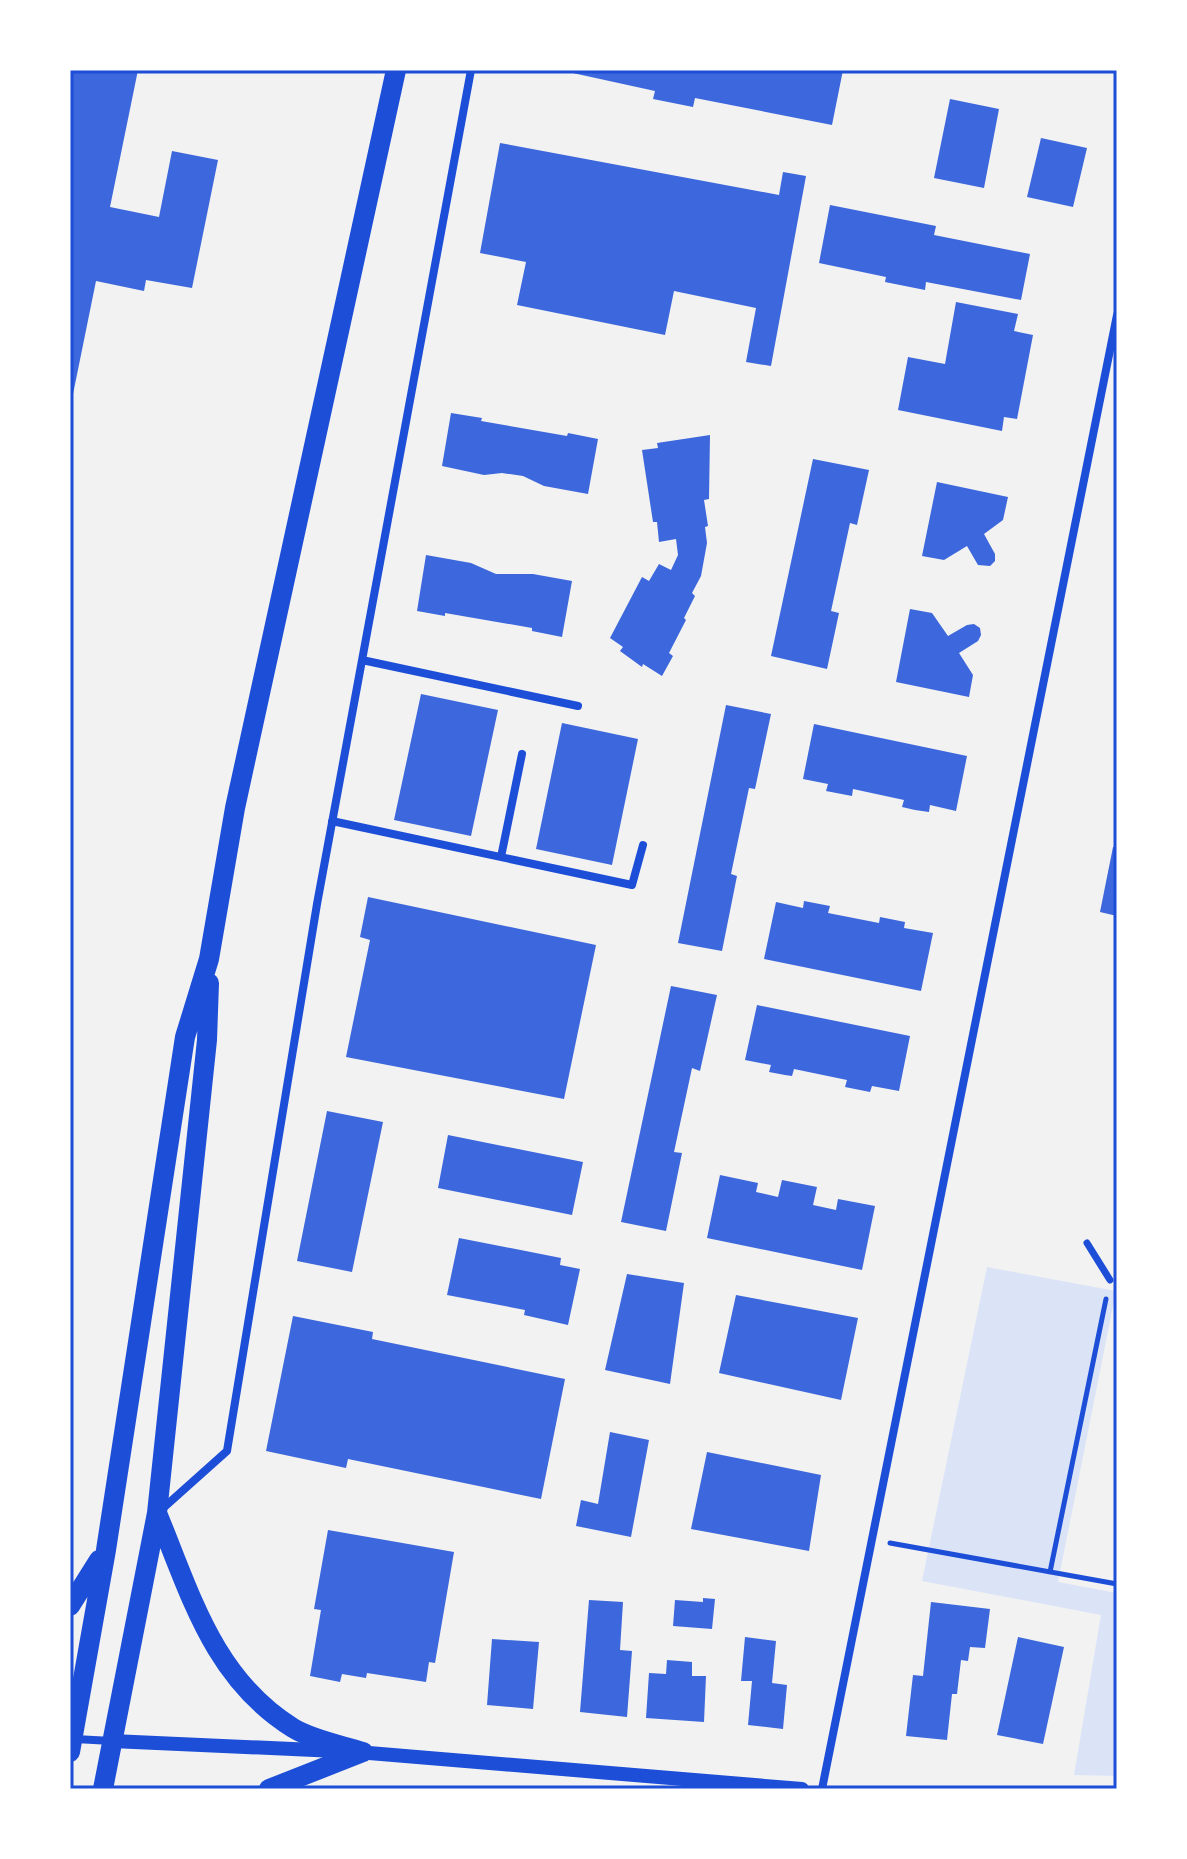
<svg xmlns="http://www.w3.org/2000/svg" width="1187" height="1859" viewBox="0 0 1187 1859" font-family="'Space Grotesk',sans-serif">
<rect width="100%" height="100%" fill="#f2f2f2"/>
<path fill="#dbe4f7" d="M987,1267L1116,1291L1058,1582L1117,1593V1776L1074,1775L1101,1615L922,1581Z"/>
<path fill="#3d67dc" d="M70,70H138L110,207L159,217L172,151L218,160L192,288L146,280L144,291L96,281L71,404Z
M559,70H843L832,125L695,98L693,107L653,99L655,91Z
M950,99L999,109L984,188L934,178Z
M1041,138L1087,148L1073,207L1027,197Z
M500,143L779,195L783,172L806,176L771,366L746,362L756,308L674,291L665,335L517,305L526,262L480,253Z
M830,205L936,226L934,235L1030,254L1021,300L926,282L925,290L885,282L886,277L819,263Z
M956,302L1018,314L1014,331L1033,335L1017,419L1004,417L1002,431L898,410L908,357L945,364Z
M451,413L482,418L481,421L567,436L568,433L598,439L588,494L544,486L523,476L502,473L484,475L442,466Z
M710,435L709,499L704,500L708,526L705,527L707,543L701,576L692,593L695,596L684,618L686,620L669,653L673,656L662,676L643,664L642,667L620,651L623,647L610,638L642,577L649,581L659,564L671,570L678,555L676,539L659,542L657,522H653L642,450L658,448L657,443Z
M813,459L869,470L857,525L850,523L831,611L839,613L827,669L771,656Z
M937,482L1008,497L1003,520L984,534L995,554V561L990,566L978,565L967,546L944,560L922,556Z
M426,555L471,563L496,574H533L572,581L562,637L532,631V628L445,613V616L417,611Z
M910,609L932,613L948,636L967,625L974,624L980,628L981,635L978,641L959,653L973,675L969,697L896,682Z
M421,694L498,710L471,836L394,820Z
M726,705L771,714L755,789L749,788L731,874L737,876L722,951L678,943Z
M562,723L638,739L612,865L536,849Z
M814,724L967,756L956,811L930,805L929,812L915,810L902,807L904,800L853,789L852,796L826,791L828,784L803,779Z
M1117,846V916L1100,912L1113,847Z
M368,897L596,945L564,1099L346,1057L370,940L360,937Z
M804,901L830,906L828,913L879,923L880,917L905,922L904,928L933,933L921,991L764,959L776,902L803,908Z
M671,986L717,995L700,1071L692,1068L674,1152L682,1153L666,1231L621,1222Z
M757,1005L910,1036L899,1091L872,1086L870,1092L845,1087L847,1080L794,1069L792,1076L785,1075L769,1072L771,1065L745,1060Z
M327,1111L383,1122L352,1272L297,1261Z
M448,1135L583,1162L572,1215L438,1188Z
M720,1175L758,1183L756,1192L778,1197L782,1180L817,1187L813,1205L836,1210L838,1199L875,1206L862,1270L707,1238Z
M459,1238L561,1258L560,1265L580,1269L568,1325L524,1315L525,1310L447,1295Z
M627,1274L684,1283L670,1384L605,1370Z
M736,1295L858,1318L841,1400L719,1373Z
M293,1316L373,1332L372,1339L565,1379L541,1499L348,1459L346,1468L266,1451Z
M610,1432L649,1440L631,1537L576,1526L581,1500L598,1504Z
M707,1452L821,1475L809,1551L691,1529Z
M328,1530L454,1552L435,1663L429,1662L426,1682L367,1673L366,1678L342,1674L340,1682L310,1676L321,1610L314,1609Z
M703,1598L715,1599L712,1629L673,1626L675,1600L703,1602Z
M589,1600L623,1602L620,1650L632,1651L627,1717L580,1712Z
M931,1602L990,1609L985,1648L970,1647L968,1661L961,1660L957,1694H952L947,1740L906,1736L913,1675L923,1676Z
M745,1637L776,1641L772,1683L787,1685L783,1729L748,1725L752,1681H741Z
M1018,1637L1064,1647L1043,1744L997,1735Z
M492,1639L539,1642L533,1709L487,1705Z
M667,1660L692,1662V1676H706L704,1722L646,1718L649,1673L666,1674Z"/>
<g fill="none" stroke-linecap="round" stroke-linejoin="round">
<path stroke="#1d4ed8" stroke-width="5" d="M890,1543L1117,1584
M1050,1572L1106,1299"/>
<path stroke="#1d4ed8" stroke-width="7" d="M1087,1243L1110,1280"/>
<path stroke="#1d4ed8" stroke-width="8" d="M362,660L578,706
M332,821L632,885L643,845
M501,857L522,754
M161,1510L227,1451L317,904L471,70
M75,1739L112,1741
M822,1789L1117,315"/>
<path stroke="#1d4ed8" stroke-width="14" d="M112,1741L336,1751
M357,1752L802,1789"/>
<path stroke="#1d4ed8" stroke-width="20" d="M157,1513C191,1595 213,1678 293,1728C313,1740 341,1745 363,1752
M70,1606L99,1560
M70,1752L106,1550L185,1037L209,959L235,808L396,70
M103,1789L157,1513L207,1040L209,983
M269,1789L363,1752"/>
</g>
<rect width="1187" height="1859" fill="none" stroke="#ffffff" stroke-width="144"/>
<rect x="72" y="72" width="1043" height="1715" fill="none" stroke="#1d4ed8" stroke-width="3"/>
</svg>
